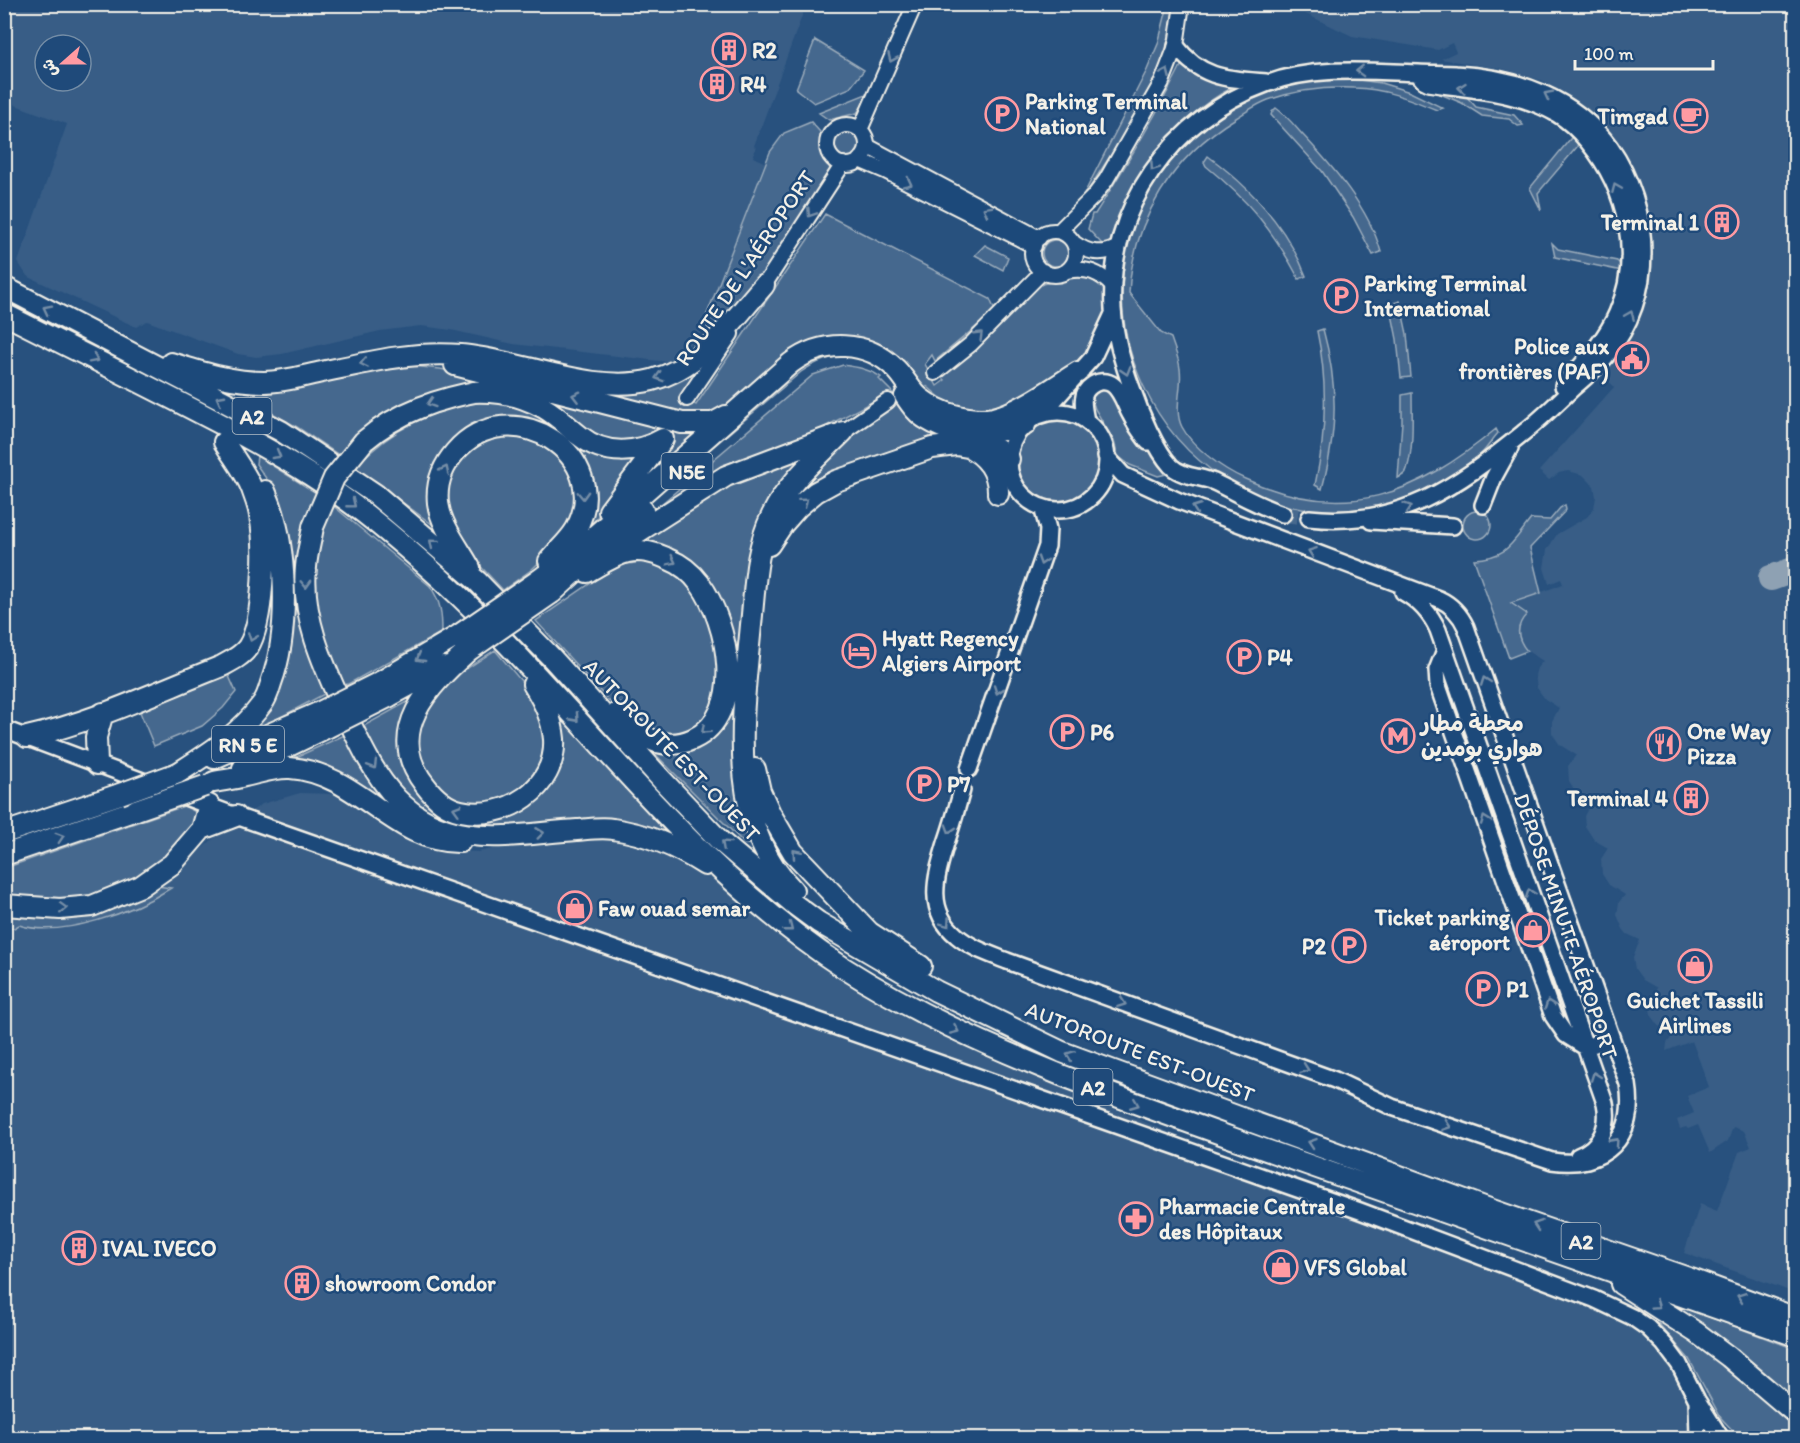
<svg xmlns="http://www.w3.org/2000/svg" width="1800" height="1443" viewBox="0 0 1800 1443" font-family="Itim,'Playpen Sans Arabic',sans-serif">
<rect width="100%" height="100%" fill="#28517e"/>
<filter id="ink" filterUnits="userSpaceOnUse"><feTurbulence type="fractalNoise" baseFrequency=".0167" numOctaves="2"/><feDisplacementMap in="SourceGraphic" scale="12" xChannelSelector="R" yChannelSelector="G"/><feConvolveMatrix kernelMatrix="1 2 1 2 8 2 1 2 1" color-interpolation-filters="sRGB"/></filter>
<g filter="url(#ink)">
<path fill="#375d86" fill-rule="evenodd" d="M5,4H806V5L754,146L756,148L753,157L765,162L704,322L699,337L668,362L513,344L451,330L421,326L380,331L282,354L256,357L238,354L147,321L136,327L27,276L18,262L67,124L10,103L5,119ZM45,45H81V81H45Z
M1287,5H1795V1293L1684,1253L1700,1204L1717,1211L1739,1152L1751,1147L1744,1131L1733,1127L1728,1141L1710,1153L1698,1125L1688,1129L1686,1127L1680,1129L1677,1120L1694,1113L1687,1096L1709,1087L1692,1041L1666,1051L1667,1043L1674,1034L1660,1027L1651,1015L1649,1001L1657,988L1643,980L1635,969L1633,957L1640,940L1627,934L1623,929L1617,915L1619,902L1625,895L1609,885L1602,874L1601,859L1608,848L1594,840L1585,826L1584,816L1592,801L1575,791L1569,781L1568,766L1576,755L1560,745L1552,733V721L1559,708L1545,699L1537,688L1535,675L1537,668L1543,661L1527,651L1519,641V625L1526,612L1510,604L1563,584L1561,579L1549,584L1544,568L1547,550L1557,534L1587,517L1594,508L1596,497L1594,486L1583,475L1568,471L1559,473L1549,480L1539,471L1614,387L1606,378L1607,374L1603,370L1650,252L1649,226L1646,209L1634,173L1621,149L1587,109L1567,94L1543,81L1496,67L1495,68L1441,59L1456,52L1452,43L1438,50L1352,36Z
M300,793L335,794L379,820L415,845L443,850L478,852L540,839L629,837L690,860L801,944L870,989L1000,1061L1456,1253L1601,1304L1644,1329L1685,1382L1692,1411L1690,1438H5V908L172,875L222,831L262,804Z"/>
<path fill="#45688e" stroke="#9cacbb" stroke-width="1.5" d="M1168,5H1175C1172,26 1167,47 1160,68C1145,107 1111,153 1089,189L1084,194L1147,70L1158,44Z
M815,40L864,70L850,88L814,103L796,89Z
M1185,58L1235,86C1200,104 1160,139 1142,175C1131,197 1122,220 1112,243L1102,244L1088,229L1092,214H1095C1128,163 1158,112 1185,58Z
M1394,75L1465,95L1476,107L1514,115L1523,125L1518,126L1509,119L1482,116L1462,103Z
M1337,77L1381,83L1410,92L1443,108L1437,110C1410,99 1383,88 1354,88C1326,87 1294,91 1268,100C1257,104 1246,112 1236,118C1173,156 1133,219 1129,293L1161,333L1171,338C1174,348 1179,358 1180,369C1183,386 1173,410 1182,427C1193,448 1224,470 1245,479C1345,524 1416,495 1496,429L1498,433C1492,440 1487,448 1481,454C1452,486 1399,507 1356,511C1156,527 1044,281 1186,141C1210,118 1243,97 1275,88C1295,82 1316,80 1337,77Z
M871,92L857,113L829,120L819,113Z
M1276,108C1286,115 1294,125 1302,134C1333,167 1369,208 1381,252L1373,255L1353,217L1322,171L1271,115L1272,112Z
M811,122L820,132V148L831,171L759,285L712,335L704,322L770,152L784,133Z
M832 144a14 14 0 1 1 28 0a14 14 0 1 1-28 0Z
M1575,133L1578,141L1577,147L1538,193L1541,210L1530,188Z
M1208,156C1250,187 1287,227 1306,276L1299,279C1273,230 1249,201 1206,166L1204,162Z
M825,214L990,299L995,311L935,361L932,355L925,364L937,386L945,380L940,375L978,347L1038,285L1084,274L1101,281L1107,295V319L1087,354L1066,372L1002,404L985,410L961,407L942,399L916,377L902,361L826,346L741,409L697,418L489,366L596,386L704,362L681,395L696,405Z
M1042 253a13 13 0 1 1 26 0a13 13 0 1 1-26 0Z
M1552,243L1558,249L1617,261L1621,265L1622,271L1555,257Z
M985,245L1008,257L1003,270L975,255Z
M1400,301L1407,334L1411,377L1401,378L1397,339L1390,304Z
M1323,329C1339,388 1337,431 1322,489L1315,485C1326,435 1328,382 1317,331Z
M837,352H855L875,357L889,366L923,407L933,413L943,418L1006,437L1003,446C989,439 975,432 961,427C951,423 940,421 931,416C915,407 907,392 896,379C870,349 832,350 801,372L628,519L568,575L533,600L529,596L685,468L799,370L826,355Z
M843,365C857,367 869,369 881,377L879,379L891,391L901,406L957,435L783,505L883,396L806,437L647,516L813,375Z
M412,366L440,369L506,382L431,400L342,457L297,427L251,401L250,399L253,394L259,390L379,369Z
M1103,387L1109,390L1130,426L1171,473L1158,476L1130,465L1118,456L1114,441L1095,409L1091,397L1093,391Z
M533,390L718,427L630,500L669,443L636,444L599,441Z
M1412,393C1412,416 1414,448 1407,469C1406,474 1402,476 1398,478L1402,422V395Z
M485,401L523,402L586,444L648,452L587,530L590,493L537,423C501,415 495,420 462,434L438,523L433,525L355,467C392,428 433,409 485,401Z
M1015 461a42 42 0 1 1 84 0a42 42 0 1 1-84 0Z
M504,432L550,443L575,479L576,516L549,553L531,570L503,590L468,553L450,527L445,480L473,443Z
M811,452L751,560L753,845L745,844L648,747L714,732L722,605L715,590L705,577L626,550L724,486Z
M257,456L318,494L305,530L328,692L245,736L282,667L270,484L256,464Z
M331,504L430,586C441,602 442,614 442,632L341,688L316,624L312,562Z
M1565,505L1566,510L1530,548L1541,593L1511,603L1527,614C1515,626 1517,639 1527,651L1509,658L1474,559C1508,557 1511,544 1531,519L1550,520L1560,508Z
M1463 525a14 14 0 1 1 28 0a14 14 0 1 1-28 0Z
M649,561L674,569L694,583L726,657L707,725L664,738L621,714L536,621L607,572L621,565Z
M495,650L538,701L546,724L542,772L512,801L468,807L433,789L412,739L437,688Z
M228,674L236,692L223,708L202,726L154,746L140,712Z
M420,695L404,728L449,812L544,789L551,707L675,842L618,825L467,831L426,812L392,782L360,728Z
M349,733L411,817L292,759Z
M184,806L194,811L197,817L174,851L162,864L107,894L65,900L5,896V868Z
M157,886L171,888C135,911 62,939 19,925L14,928H5V913L107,910L132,901Z
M1669,1302L1795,1349V1406L1728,1347Z
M1661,1317L1722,1362L1767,1399L1792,1427L1790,1438H1740L1721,1418L1689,1359L1658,1323Z"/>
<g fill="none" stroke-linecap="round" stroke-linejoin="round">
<path stroke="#8ea1b3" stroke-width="26" d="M1771,578L1796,569"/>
<path stroke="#47698e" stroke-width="14" stroke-dasharray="14 7" stroke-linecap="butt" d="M902,392L935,373
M663,439L687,399"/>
<path stroke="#47698e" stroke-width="15" stroke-dasharray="15 8" stroke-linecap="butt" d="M1283,514L1309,518"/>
<g stroke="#f4f1e8" stroke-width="18">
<path id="tertiary" d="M827 145a20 20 0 1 1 40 0a20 20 0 1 1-40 0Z
M860,130L915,4
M867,146L1039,238
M859,160L885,171L1034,246
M1059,231L1094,196L1106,180L1162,82L1176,46L1182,4
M1032 253a22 22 0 1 1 44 0a22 22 0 1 1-44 0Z
M1074,243C1088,253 1102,256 1118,247
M1067,271C1086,267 1100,272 1113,287
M759,293L843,164
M935,373L971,344L1043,271
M687,399L731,334
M843,432L888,401"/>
</g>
<g stroke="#f4f1e8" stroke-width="20">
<path id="secondary" d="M1176,46C1201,79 1228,79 1266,82
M1418,74L1423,80L1429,83C1472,90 1519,92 1557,114C1569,121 1579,131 1588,142C1627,189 1642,256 1617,313C1605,341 1583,363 1563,386
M1009 461a49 49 0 1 1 98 0a49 49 0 1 1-98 0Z
M1041,415L1093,357L1113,314
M1086,421C1084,409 1079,394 1091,386C1097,381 1107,380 1113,385C1121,391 1125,405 1130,414C1135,424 1141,433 1148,442
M1483,505L1494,477L1510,448
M1283,514C1258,506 1237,493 1214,482C1200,476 1182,477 1171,466C1156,450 1140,412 1133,391C1123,365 1115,337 1113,309C1107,208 1172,118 1266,84C1314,66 1368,71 1418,73C1431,74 1443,73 1456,74C1516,77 1574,97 1610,147C1653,209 1656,296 1607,355C1598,367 1586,377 1574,387C1557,403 1541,419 1523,433C1457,487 1398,528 1309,518
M1371,521L1453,526
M1403,592C1419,601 1430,612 1438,630L1605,1103C1610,1126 1601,1147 1578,1156
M1445,650L1437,670L1438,686L1553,1016L1566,1035L1585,1047L1611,1039
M4,729L236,816L1360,1211L1594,1299L1632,1317L1648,1328L1664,1344L1679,1364L1697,1400L1721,1438
M969,769L1047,546L1048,529L1042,507
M962,790C957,808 952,826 946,843C936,877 925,910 957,936C971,948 990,954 1007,961L1335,1080L1392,1107L1552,1161C1604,1169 1637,1138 1628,1084L1466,627C1460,614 1452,605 1439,599L1179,501L1123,475L1106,456
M1697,1400L1698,1438"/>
</g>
<g stroke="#f4f1e8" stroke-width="24">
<path id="motorway" d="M4,287L281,431L375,494L477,581L551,657L663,781L720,841L795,905L818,922L936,991L1062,1052L1492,1210L1694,1280L1796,1318
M4,314C77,351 149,386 221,424C261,445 301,467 338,494C367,514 394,537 420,560C568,689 677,860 844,968C913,1012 986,1045 1061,1075C1143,1107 1226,1136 1309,1165C1471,1221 1633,1279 1796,1336
M171,363C201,372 231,382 264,382C283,382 303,376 322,372C368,362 413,351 461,355C522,360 592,395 652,380C702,367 732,321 764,285
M455,365L682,423H713L726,416
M473,392C498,391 522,395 544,408C558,416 568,427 580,436C605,456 637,454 663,439
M905,396C911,405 918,415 928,420C955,437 985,435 1009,459
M974,425C992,432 1007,432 1025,425
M364,441C399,411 440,398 485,390
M967,446C987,456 999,471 998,494
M609,511L661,442
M313,527C311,540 307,553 306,567C301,617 324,666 344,710C358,740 373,774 397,799C448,852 513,834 577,830C589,829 602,827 613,829C647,834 676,846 705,865
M621,543L726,476L835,435
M769,545L783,524L798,507L816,492L836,481L932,448L956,445L979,449
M470,568C459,548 441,526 438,503C436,484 443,466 455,452C510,388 616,456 576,529C569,541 558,550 549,561
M587,572C600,565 614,555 628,552C640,549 657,553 668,559C681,564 692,573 700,584C728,622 747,714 693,739C682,744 669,745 657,742C642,737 628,724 616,714
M539,580L582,547L791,363C823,339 867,340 896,369C905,378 910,390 920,398C939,413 969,422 993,418C1019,413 1055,386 1078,372
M552,593L643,510
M468,651C429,686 383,732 425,785C434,797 446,808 461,811C506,821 557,788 554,739C552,718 544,702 533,684
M380,682L459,635
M388,697L443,667
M27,737C94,722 158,691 222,666C231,661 242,656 248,647C264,622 266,545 260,516C259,507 255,498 252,489C246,473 233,457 224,442
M214,758L318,713
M97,764L96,737L103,713
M243,768L328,727
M755,769L760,791L770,813L793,852L869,932L921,966
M178,773C209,753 240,734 262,704C267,698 269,690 271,683C290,632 288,541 265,491
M214,782C224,780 235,779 245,776C260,773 275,767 290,768C359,773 395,844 460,842
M202,829L209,805
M4,833L120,794
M4,855L136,810
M793,890C725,822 743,712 751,625C755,588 755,549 772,515C788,482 817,458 843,432
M4,905L60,909L92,906L141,886L172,864L202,829L236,816
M1621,1284L1697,1333L1729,1357L1796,1414"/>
</g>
<use href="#tertiary" stroke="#1f4a7a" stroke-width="14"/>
<use href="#secondary" stroke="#1f4a7a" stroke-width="15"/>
<use href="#motorway" stroke="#1f4a7a" stroke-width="20"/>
<g stroke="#f4f1e8" stroke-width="24" stroke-linecap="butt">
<path id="motorway-bridge" d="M313,527L334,478L364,441
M459,635L539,580
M468,651L552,593
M318,713L380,682
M328,727L388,697
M120,794L178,773
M136,810L205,786"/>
</g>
<use href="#motorway-bridge" stroke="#1f4a7a" stroke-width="20"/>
</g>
<defs><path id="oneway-chevron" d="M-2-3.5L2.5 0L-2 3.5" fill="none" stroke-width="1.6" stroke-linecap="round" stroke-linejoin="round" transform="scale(1.5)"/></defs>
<g stroke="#748da6">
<use href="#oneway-chevron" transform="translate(892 58) rotate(114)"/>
<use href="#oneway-chevron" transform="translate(1360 71) rotate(178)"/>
<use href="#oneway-chevron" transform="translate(1166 73) rotate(-66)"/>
<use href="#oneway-chevron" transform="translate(1462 88) rotate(-174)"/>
<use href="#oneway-chevron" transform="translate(1548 95) rotate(-153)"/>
<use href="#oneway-chevron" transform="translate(1154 167) rotate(125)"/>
<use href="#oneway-chevron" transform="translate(908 183) rotate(27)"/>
<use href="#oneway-chevron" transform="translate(1616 188) rotate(-113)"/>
<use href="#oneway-chevron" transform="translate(987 210) rotate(-151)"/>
<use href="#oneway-chevron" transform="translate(811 213) rotate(123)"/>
<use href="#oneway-chevron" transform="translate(47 309) rotate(-153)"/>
<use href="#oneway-chevron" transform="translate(1630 315) rotate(-68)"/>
<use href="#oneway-chevron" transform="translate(979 335) rotate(-45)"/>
<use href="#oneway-chevron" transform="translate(94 359) rotate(27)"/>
<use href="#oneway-chevron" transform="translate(364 363) rotate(168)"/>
<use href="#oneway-chevron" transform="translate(1126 371) rotate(73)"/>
<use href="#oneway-chevron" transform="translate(659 377) rotate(163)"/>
<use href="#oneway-chevron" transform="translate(576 396) rotate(-166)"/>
<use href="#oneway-chevron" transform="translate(220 399) rotate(-152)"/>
<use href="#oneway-chevron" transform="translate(431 403) rotate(162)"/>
<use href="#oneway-chevron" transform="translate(277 455) rotate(30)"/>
<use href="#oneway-chevron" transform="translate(445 470) rotate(-64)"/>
<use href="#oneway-chevron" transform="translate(583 495) rotate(88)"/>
<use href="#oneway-chevron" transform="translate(804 502) rotate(-40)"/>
<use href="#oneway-chevron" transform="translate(352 504) rotate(39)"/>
<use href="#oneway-chevron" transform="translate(1408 507) rotate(-19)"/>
<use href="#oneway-chevron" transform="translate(1196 508) rotate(-160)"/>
<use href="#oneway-chevron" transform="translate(433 543) rotate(-140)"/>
<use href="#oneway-chevron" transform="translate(1312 552) rotate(-160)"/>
<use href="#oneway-chevron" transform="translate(672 561) rotate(27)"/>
<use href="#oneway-chevron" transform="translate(1042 561) rotate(108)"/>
<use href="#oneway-chevron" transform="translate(306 584) rotate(88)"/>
<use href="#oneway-chevron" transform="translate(252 637) rotate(110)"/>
<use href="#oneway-chevron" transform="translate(420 658) rotate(149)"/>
<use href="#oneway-chevron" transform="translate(1485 681) rotate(-110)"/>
<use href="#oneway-chevron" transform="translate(998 690) rotate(109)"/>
<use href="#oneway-chevron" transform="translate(575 718) rotate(48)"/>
<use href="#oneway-chevron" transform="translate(705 730) rotate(138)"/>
<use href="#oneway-chevron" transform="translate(373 765) rotate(59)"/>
<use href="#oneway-chevron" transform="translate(457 809) rotate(-164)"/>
<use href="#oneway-chevron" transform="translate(1485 820) rotate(-110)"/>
<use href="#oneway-chevron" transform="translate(950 829) rotate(107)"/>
<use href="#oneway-chevron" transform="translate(540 833) rotate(-7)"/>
<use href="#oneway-chevron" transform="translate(60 837) rotate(-18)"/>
<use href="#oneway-chevron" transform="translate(725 844) rotate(-138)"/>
<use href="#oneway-chevron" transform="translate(796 853) rotate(-131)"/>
<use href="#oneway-chevron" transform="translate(1530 893) rotate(-109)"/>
<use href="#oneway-chevron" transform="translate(63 908) rotate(-2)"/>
<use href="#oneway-chevron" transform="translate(946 923) rotate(55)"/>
<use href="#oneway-chevron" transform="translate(789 928) rotate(38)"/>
<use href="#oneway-chevron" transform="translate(1122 1003) rotate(20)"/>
<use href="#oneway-chevron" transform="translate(1549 1004) rotate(-109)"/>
<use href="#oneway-chevron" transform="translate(955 1030) rotate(24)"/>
<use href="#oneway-chevron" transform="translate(1070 1055) rotate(-159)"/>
<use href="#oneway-chevron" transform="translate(1305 1069) rotate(20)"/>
<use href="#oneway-chevron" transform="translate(1595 1076) rotate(-110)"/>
<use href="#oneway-chevron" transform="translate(1135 1104) rotate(22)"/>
<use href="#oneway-chevron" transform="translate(1447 1126) rotate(19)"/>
<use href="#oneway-chevron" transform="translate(1615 1142) rotate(-48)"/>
<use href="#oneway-chevron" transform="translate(1312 1143) rotate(-161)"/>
<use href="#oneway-chevron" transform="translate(1537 1225) rotate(-161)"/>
<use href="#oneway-chevron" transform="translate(1741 1297) rotate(-160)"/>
<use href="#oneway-chevron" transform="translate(1656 1305) rotate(34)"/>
</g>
</g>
<defs>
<g id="building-ring" transform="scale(1.725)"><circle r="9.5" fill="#1f4a7a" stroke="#ff9aa2" stroke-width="1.5"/><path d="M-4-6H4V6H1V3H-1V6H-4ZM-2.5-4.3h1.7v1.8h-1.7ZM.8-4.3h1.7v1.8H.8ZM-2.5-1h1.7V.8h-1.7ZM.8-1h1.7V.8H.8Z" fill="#ff9aa2"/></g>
<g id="parking-ring" transform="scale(1.725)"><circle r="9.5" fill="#1f4a7a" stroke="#ff9aa2" stroke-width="1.5"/><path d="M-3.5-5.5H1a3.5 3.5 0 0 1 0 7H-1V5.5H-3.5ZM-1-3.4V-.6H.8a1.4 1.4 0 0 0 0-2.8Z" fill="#ff9aa2"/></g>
<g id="cafe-ring" transform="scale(1.725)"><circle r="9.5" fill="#1f4a7a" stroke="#ff9aa2" stroke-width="1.5"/><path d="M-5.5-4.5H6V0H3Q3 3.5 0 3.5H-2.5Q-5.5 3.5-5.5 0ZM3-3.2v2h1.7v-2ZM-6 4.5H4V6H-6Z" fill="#ff9aa2"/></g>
<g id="civic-ring" transform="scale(1.725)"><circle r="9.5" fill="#1f4a7a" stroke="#ff9aa2" stroke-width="1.5"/><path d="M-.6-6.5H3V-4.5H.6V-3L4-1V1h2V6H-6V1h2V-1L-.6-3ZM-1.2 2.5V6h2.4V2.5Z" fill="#ff9aa2"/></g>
<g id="hotel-ring" transform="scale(1.725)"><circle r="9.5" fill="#1f4a7a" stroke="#ff9aa2" stroke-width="1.5"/><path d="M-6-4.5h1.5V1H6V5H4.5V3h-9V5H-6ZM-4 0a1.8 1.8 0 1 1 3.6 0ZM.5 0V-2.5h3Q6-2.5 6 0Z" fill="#ff9aa2"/></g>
<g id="metro-ring" transform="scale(1.725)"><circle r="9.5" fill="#1f4a7a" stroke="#ff9aa2" stroke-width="1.5"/><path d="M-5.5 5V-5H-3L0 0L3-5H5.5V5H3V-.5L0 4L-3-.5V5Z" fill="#ff9aa2"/></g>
<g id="restaurant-ring" transform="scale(1.725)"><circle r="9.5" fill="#1f4a7a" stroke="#ff9aa2" stroke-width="1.5"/><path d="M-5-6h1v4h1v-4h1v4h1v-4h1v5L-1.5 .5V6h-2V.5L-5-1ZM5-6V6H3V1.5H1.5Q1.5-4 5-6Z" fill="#ff9aa2"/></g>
<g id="shop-ring" transform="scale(1.725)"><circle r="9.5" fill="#1f4a7a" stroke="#ff9aa2" stroke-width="1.5"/><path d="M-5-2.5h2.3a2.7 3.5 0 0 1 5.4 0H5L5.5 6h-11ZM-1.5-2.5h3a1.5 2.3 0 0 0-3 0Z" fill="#ff9aa2"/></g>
<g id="pharmacy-ring" transform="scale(1.725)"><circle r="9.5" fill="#1f4a7a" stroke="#ff9aa2" stroke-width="1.5"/><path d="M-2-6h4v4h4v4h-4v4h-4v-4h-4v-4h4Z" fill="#ff9aa2"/></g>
</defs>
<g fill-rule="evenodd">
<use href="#building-ring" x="729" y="50"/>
<use href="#building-ring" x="717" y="84"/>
<use href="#parking-ring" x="1002" y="114"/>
<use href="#cafe-ring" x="1691" y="116"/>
<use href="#building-ring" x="1722" y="222"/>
<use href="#parking-ring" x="1341" y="296"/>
<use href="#civic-ring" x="1632" y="359"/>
<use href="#hotel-ring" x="859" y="651"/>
<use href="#parking-ring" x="1244" y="657"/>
<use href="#parking-ring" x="1067" y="732"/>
<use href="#metro-ring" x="1398" y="736"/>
<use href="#restaurant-ring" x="1664" y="744"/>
<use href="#parking-ring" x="924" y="784"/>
<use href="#building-ring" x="1691" y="798"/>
<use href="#shop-ring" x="575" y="908"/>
<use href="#shop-ring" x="1533" y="930"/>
<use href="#parking-ring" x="1349" y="946"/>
<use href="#shop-ring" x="1695" y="966"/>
<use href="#parking-ring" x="1483" y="989"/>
<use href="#pharmacy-ring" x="1136" y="1219"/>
<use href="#building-ring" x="79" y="1248"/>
<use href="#shop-ring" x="1281" y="1267"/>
<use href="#building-ring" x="302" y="1283"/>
</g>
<g text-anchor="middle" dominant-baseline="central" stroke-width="5" stroke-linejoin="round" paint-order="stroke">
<g fill="#1f4a7a" stroke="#b4bfc7" stroke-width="1.5">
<rect x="232.5" y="398" width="39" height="36" rx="4.5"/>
<rect x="661.5" y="453" width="51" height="36" rx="4.5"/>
<rect x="212" y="726" width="72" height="36" rx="4.5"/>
<rect x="1073.5" y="1069" width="39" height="36" rx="4.5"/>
<rect x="1561.5" y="1223" width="39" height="36" rx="4.5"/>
</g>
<g font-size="21" font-weight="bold" fill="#f4f1e8">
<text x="252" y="416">A2</text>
<text x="687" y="471">N5E</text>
<text x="248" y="744">RN 5 E</text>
<text x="1093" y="1087">A2</text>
<text x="1581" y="1241">A2</text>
</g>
<g font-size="22" font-weight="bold" fill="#f4f1e8" stroke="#1f4a7a" text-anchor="start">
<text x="752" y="50">R2</text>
<text x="740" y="84">R4</text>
<text x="1025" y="101">Parking Terminal<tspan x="1025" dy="25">National</tspan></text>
<text x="1668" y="116" text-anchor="end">Timgad</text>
<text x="1699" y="222" text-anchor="end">Terminal 1</text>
<text x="1364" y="283">Parking Terminal<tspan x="1364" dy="25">International</tspan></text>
<text x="1609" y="346" text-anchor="end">Police aux<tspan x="1609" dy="25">frontières (PAF)</tspan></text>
<text x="882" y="638">Hyatt Regency<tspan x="882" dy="25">Algiers Airport</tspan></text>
<text x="1267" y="657">P4</text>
<text x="1421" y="723">محطة مطار<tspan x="1421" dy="25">هواري بومدين</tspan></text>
<text x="1687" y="731">One Way<tspan x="1687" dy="25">Pizza</tspan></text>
<text x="1090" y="732">P6</text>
<text x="947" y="784">P7</text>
<text x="1668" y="798" text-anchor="end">Terminal 4</text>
<text x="598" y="908">Faw ouad semar</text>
<text x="1510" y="917" text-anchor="end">Ticket parking<tspan x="1510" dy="25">aéroport</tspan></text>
<text x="1326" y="946" text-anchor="end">P2</text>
<text x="1506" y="989">P1</text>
<text x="1695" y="1000" text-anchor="middle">Guichet Tassili<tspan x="1695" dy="25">Airlines</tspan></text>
<text x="1159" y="1206">Pharmacie Centrale<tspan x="1159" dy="25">des Hôpitaux</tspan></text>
<text x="102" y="1248">IVAL IVECO</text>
<text x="1304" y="1267">VFS Global</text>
<text x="325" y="1283">showroom Condor</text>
</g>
<g font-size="22" fill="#f4f1e8" stroke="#1f4a7a">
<text transform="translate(745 268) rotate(-56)">ROUTE DE L'AÉROPORT</text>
<text transform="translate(672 750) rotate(46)">AUTOROUTE EST-OUEST</text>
<text transform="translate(1566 926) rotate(71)">DÉPOSE MINUTE AÉROPORT</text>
<text transform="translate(1140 1052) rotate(21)">AUTOROUTE EST-OUEST</text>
</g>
</g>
<rect width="1800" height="1443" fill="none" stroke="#1f4a7a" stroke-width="24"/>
<rect x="12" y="12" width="1776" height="1419" fill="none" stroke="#f4f1e8" stroke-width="2" filter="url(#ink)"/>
<g transform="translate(63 63) rotate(249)"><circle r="28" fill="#1f4a7a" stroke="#748da6" stroke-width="1.5"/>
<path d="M0-4.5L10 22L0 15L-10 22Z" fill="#ff9aa2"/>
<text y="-9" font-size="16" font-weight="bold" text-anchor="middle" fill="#f4f1e8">ش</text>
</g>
<path d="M1575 60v9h138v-9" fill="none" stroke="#f4f1e8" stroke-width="3"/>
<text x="1584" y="60" font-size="18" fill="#f4f1e8" stroke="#1f4a7a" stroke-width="4.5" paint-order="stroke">100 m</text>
</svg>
